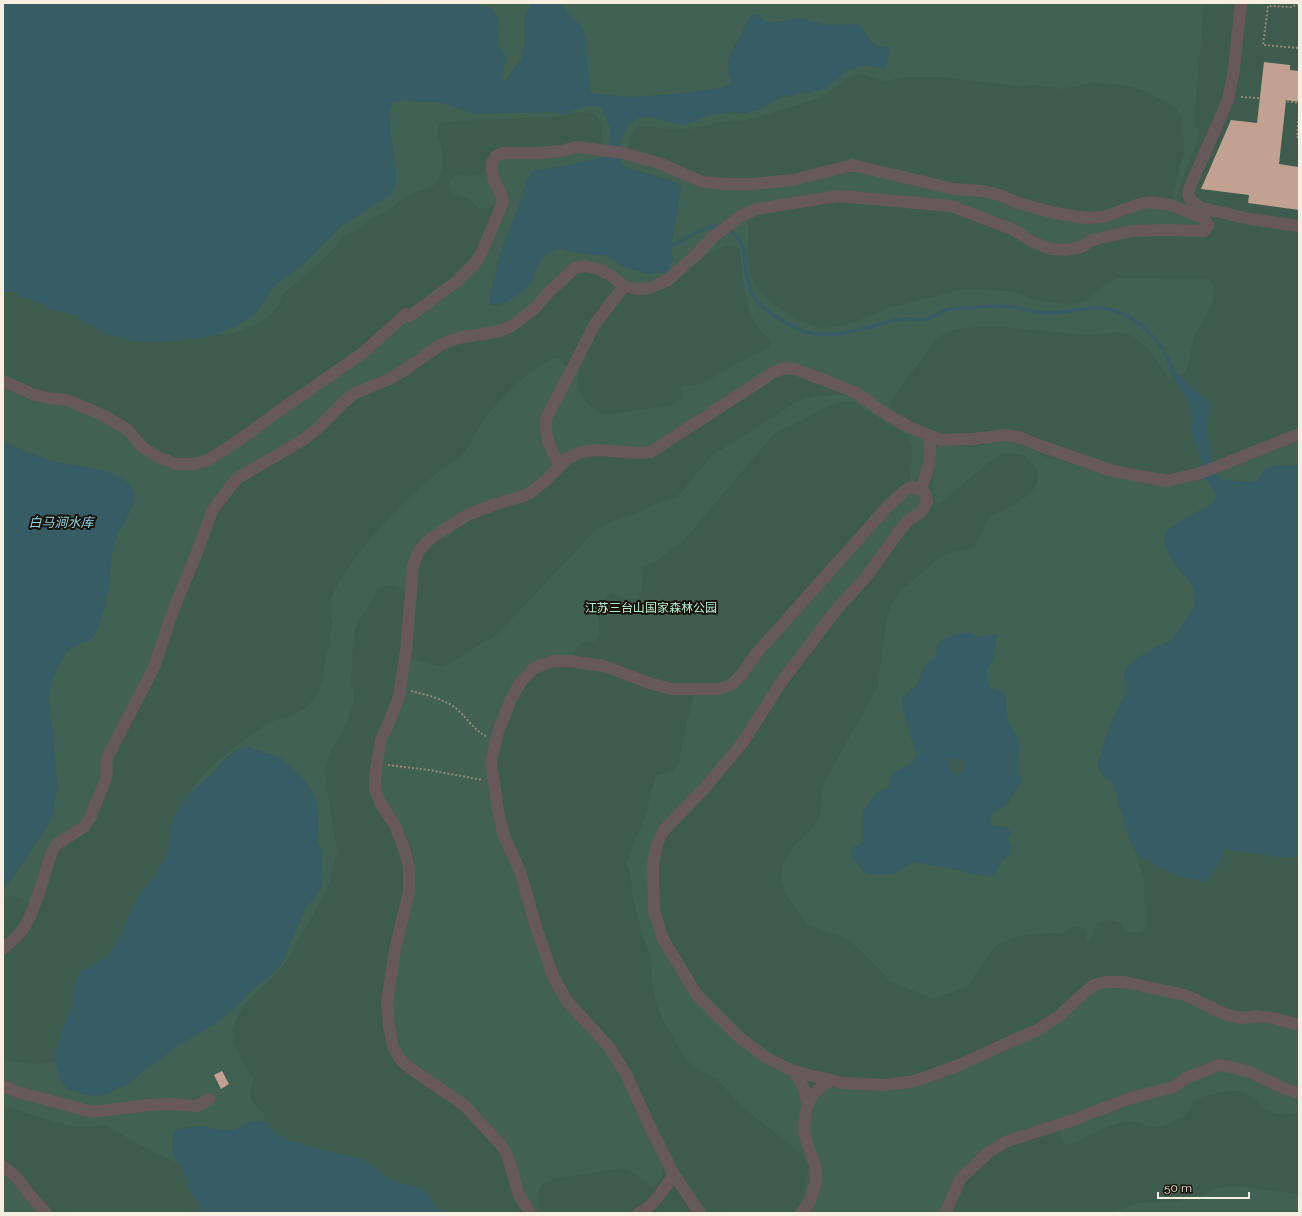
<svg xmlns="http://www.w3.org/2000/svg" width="1302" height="1216" viewBox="0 0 1302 1216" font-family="Raleway,'Noto Sans SC',sans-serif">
<rect width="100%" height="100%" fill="#36280f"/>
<path fill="#3e5c4e" d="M3,3H1299V1213H3Z"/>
<path fill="#416153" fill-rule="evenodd" d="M473,3H533L531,4L524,30L525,41L522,58L506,80L501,79L497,46L499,35L477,5Z
M561,3H1204L1195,112V127L1201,130L1177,195L1178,201L1174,202L1173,191L1184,153L1183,120L1176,108L1165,101L1142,90L1123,85L1091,83L1062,89L1037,85L1020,86L969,81L948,77H905L882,82L869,76L857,74L846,79L823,97L748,120L737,121H727L690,129H670L638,126L630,138L627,150L619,148L621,138L627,125L638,118L646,116L677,124L683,125L709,115L733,112L745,113L760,109L781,97L792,96L799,92L809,93L831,83L840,77L844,71L866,65L879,68L884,46L878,47L871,43L866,32L855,24L825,25L800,18L783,21L764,22L747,21C741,39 726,53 728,72C729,76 731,81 733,84L723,88C677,94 638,101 592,93L589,87L585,39L581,25L573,20Z
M407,100L421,102H440L475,114L549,112L564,114L582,107L596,106L602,108L610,127V142L606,157L548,169L535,170C532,174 528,178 526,183C523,191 522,201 518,209C506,239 491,271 490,304L497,306L506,302L531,285C536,265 539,255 560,248L571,252L594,255H604L625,267L647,274L665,272L670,267L673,260L671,246L681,188L677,183L671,180L626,168L620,162L619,157L623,155L661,165L688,179L709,186L733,187L789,183L850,169L955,190L994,196L1049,215L1070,220L1081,221L1105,219L1139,208L1160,206L1177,210L1202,218L1205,222V226L1202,229H1197L1128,226L1103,232L1072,245L1061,246L1048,242L1024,230L966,208L947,203L904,197L844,192L836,193L768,202L751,207L747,219L749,230L747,253L750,274L758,290L776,306L796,320L821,328L834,327L855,322L888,308L965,289L1008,291L1022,294L1034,300L1070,304L1085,301L1106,284L1119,278L1204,279L1210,281L1216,290L1213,302L1194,337L1186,372L1170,380C1159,362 1140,331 1116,332C1107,332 1098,335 1088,335L990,326L956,329L948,332L938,337L896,393L891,403L892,410L898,418L856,391L800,369L787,366L780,367L687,423L655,444L640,449H634L596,447L573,452L564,456L527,490L478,507L456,517L428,535L418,546L414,554L411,563L408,596L403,589L391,585L381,587L376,591L367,610L360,618L356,626L353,641L352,663L351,683L354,691L353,704L347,724L332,748L325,772L329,802L337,851L331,879L323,897L297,943L291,956L278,972L266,983L246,1004L240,1012L232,1031L234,1043L239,1056L247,1070L252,1076L253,1081L250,1093L251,1101L265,1115L263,1122C246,1119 246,1127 233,1130C228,1131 217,1130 211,1129C210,1128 207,1127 205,1126C197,1125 181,1127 174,1131C172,1144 169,1153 179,1163L161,1156L104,1125L80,1127L59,1123L16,1110L3,1104V1060L39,1064L55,1061L61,1080L68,1089L86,1095L100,1096L127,1084L177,1046L218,1022L236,1007L253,989L273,973L281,965L306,906L314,899L321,887L322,855L317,838L319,826L316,803L314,795L303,779L293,769L279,757L247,747L236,750L225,759L211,775L189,794L206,771L217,761L262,727L275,720L291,716L306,708L317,695L322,679L333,622C330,614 330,607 332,598C334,589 341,580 346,572C370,534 402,503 436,474C444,467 454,463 461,456C469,447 477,431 484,420C500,398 531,367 557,357L563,360V363L566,366L571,364L592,324L616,290C615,288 615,286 614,284C610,275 592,269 583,270C579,271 575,274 571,276L534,315L515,329L498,335L442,347L388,383L363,394L351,401L328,424L312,436L299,448L264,467L236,484L222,500L217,510L192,578L170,627L157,669L136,713L114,751L110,762V772L106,790L94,820L82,832L64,843L59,851L32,919C25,932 14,942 3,951V942C17,930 24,922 30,904L12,895L3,898V889L10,881C19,867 28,854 37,841C43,831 51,823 53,812C59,785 56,757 52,730C51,721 47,706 48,697C49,688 55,671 59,663C70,643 87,646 97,630C102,615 107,599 109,583C111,569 111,553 116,538C120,526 136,507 134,494C128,466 67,467 45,459C31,454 17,447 3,441V387L30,401L48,404L71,405L88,412L116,427L127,435L137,448L152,459L168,465L188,470L205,465L217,459L372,350L427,306L467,279L478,267L506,208L507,200L488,208H478L471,200L455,194L449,188L451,179L457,175L470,176L484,174C486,164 489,157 496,150L541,148L566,145L601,144L602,125L597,116L589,113L580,112L559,116L447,122L439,124L437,135L441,147L443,162L439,178L433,186L405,196L387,212L370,219L366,223L343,237L338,244L324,259L282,295L279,304L268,318L245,330L226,335L217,334L251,317L259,310L271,288L304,264L342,225L389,196L395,187L396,176L393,155L389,113L393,101ZM730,245L735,246L740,250C743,271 744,306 756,324C759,330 766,335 771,340L770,344L768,348L742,361L707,381L700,384L683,386L681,388C682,397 682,401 673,405L610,414C607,414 603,414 601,413C589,410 578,394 578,383C578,367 590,337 599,325C608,312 618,301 629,290L644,293L679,279L687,269L693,266L706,256L713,251Z
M848,394L923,438L926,443L927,451L920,475L914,482L908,483L911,477L912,448L909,439L902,432L852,401L840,402L825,408L773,435L685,539L655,562L644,567L641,589L638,598L625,599L611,593L596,611C600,624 602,629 595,641L587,643L582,642L573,656L542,659L533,664L490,755L514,868L545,965L617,1066L663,1163C663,1173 661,1181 653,1187L629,1170L619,1169L553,1179C536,1184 539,1196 540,1211L534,1210L522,1191L509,1149L409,1061L402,1051L396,1032L392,1015L394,986L406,923L415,887V863L410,844L397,820L379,790V770L388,733L401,707L410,655L412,659L443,667L493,637L502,629L592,534L601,527L676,497L684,490L690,481L713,455L797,402L813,396H826Z
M1299,438V465H1277L1265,469L1258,479L1253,482L1225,480L1212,504L1181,521L1166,531L1179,570L1190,580L1196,595L1194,608L1171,641L1158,646L1139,657L1128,666L1124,673L1127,687L1124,698L1113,717L1101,751L1104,777L1114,784L1119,804L1130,841L1137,854L1144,879L1145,930C1140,933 1131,934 1127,930C1124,928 1123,925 1121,923C1114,919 1103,919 1097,925C1093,929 1093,937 1090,942L1087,941L1086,932L1084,928L1072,927L1061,933H1057L1029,934L1014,938L1000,943L990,952L967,987L935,998H931L891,982L876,966L850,941L807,924L785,894L781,880L783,866L791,849L817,824L820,816L822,787L878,686L886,622L891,605L900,591L938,559L952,551L970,549L975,547L986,522L992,516L1006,510L1024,498L1035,488L1038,483V475L1035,466L1025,456L1011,453H1003L983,467L937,506L932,487L936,451L939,445L976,447L999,440H1011L1024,445L1043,456L1115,475L1168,485ZM969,632C977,637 982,639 991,635L993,661C985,671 984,676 990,688L998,690L1006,695L1007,718L1011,728L1016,734L1019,745L1018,772L1022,781L1007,805L994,812L990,817L992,825L1007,828L1008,839L1011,847L1009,855L1001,861L993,877L971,874L963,871L914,862L906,866L866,873L852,858V849L863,842V812L876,793L889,787L892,774L912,763L917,755L910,734L902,697L917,684L924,666L936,658L938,645Z
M912,490L925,499L743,735L699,788L662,828L650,901L691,992L731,1038L752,1054L799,1080L813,1181L798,1213H793L798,1206L805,1191L808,1175L809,1166L803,1155L739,1104L721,1083L687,1061L659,1013L652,985L651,966L648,951L638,918L632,894L631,875L627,863L633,843L641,829L656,776L672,771L679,762L687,720L694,696L700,691L724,690L880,517Z
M1108,986L1160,993L1251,1021L1299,1029V1113C1291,1114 1279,1116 1272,1112C1259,1107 1251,1091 1236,1091C1225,1091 1202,1095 1194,1101C1191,1104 1190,1108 1188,1111C1184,1118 1174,1122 1168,1124C1148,1132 1143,1120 1126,1122C1112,1123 1084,1138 1070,1145L1064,1144L1060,1132L1051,1131L1005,1140L960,1174L942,1213H805L815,1195L809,1133L810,1108L815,1097L828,1087L884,1089L1013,1044L1097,988Z
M3,1163L49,1213H3Z
M1233,1186L1299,1194V1213H1112L1137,1203L1174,1202L1198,1196L1216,1188Z"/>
<path fill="#365c65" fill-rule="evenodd" d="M3,3H362L372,6L416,3H473L492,9L497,16L499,35L497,46C511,55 504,65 501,79L506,80L522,58L525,41L524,19L531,4L561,3L573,20L581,25L586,41L589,87L592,93C637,101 678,93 723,88L732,84L728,72L730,55L744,31L747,21L752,14H760L764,22L783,21L800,18L825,25L855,24L860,27L866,32L871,43L878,47L884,46L889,48L887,65L884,68H879L866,65L844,71L840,77L822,89L809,93L799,92L792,96L781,97L760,109L745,113L733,112L709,115L683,125L677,124L646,116L638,118L627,125L619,144L621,162L626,168L677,183L681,188L671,246L673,260L670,267L666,272L647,274L625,267L604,255H594L571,252L560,248C539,255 536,265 531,285C519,293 505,307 489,304L491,292L501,253L511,225L519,208L526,181L535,170L548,169L606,157L610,142V127L602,108L596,106L582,107L564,114L549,112L475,114L440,102H421L407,100L393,101L389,113L393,155L396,176L395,187L389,196L342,225L304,264L271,288L259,310L251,317L236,326L217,334L205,337L163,342L133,341L107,334L73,315L49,308L41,303L22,297L14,292H3Z
M1162,348L1172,362L1177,374L1184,381L1207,400L1210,408L1206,424L1211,454L1215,473L1225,480L1253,482L1258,479L1265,469L1277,465H1299V857H1278L1224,849L1221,859L1207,882L1181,877L1149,862L1137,854L1130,841L1119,804L1114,784L1104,777L1097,765L1113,717L1124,698L1127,687L1124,673L1128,666L1139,657L1158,646L1171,641L1194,608L1195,595L1190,580L1179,570L1172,559L1164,544L1166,531L1181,521L1212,504L1217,494L1206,480L1199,453L1191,433L1193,422L1191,407L1186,395L1173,378Z
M3,441C16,447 31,454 45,459C67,467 128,466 134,494C136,507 120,526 116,538C111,553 111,569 109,583C107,599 102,615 97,630L94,636L86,642L77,645L66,652L59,663L52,681L48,698L53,734L57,787L53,813L49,824L10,881L3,889Z
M969,632C981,640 981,637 994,634L997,636L993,661L987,669V681L990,688L998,690L1006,695L1007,718L1011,728L1016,734L1019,745L1018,772L1022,781L1006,805L995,812L990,818L992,825L1007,828L1012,834L1008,839L1011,847L1009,855L1001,861L994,877L971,874L963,871L914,862L893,874L876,875L866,873L852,858L851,849L863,842V812L876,793L889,787L891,774L912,763L917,755L904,714L902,697C907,693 913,690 917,685C925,675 920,662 936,658L938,645L941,640L955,635ZM955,758L962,760L966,762L963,772L957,775L952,772L949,768V761Z
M247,747L279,757L293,769L303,779L314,795L316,803L319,826L317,838L322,855L321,887L314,899L306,906L281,965L273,973L253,989L236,1007L218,1022L177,1046L127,1084L100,1096L86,1095L68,1089L61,1080L55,1061L56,1050L60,1035L73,1005L75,982L79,973L104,958L116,945L134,904L141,892L151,881L161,865L170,847V834L174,817L189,794L211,775L225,759L236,750Z
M256,1121L263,1122L286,1140L296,1142L325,1151L355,1157L365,1161L392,1181L423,1189L433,1202L440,1213H202L200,1203L192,1194L181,1165L173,1157L172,1148L174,1131L185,1128L206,1126L212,1129L234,1130L249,1122Z"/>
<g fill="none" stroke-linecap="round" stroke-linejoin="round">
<path stroke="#365c65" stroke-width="3.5" d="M727,228C731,232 737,236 740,241C748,256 744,276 751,292C758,308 784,323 800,330C832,343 869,325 901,319C909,318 917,320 925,319C934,317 942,311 950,309C956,308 963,308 969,308C983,307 997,305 1011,307C1022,308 1033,312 1044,313C1059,314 1074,310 1089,308C1123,306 1143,323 1162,348
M671,246C687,238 704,225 722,226"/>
</g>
<path fill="#c2a191" d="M1264,62L1290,65V70L1299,71V102L1286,100L1279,164L1299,167V210L1248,203L1249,195L1201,189L1231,120L1257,123Z
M222,1071L229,1084L221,1089L214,1075Z"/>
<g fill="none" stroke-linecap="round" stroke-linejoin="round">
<path stroke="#948874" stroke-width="2" stroke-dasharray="2 2" stroke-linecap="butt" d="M1299,4L1291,7L1268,6L1263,45L1299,48
M1241,97L1259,98
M1287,101L1299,103
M1299,113L1297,137H1299
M411,691C427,695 445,699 458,710C468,719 473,729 486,736
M388,765L429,770L483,780"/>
<path stroke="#67585b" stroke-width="12" d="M1241,3L1234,69L1228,100L1189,189C1186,199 1194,204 1202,208L1250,219L1299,226
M3,381L32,394L47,398L67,400L105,416L128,430L142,447L158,457L176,464H194L208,460L232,445L286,406L363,353L406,314L410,316L457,281L476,262L481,254L503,202L501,193L494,181L492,171V162L496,156L503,153H538L561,151L577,147L623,153L662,164L686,175L703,182L725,184H753L793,180L852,165L954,189L982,191L1000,195L1018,203L1054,213L1086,218L1104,217L1133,206L1149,202L1170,205L1204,218L1208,226L1204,231L1165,230L1132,231L1092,240L1081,247L1065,250L1051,249L1033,242L1014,230L951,206L838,196L756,209L741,216L714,236L695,256L668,280L649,288L637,289L624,286L613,277L598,269L584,266L575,268L549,292L535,308L513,325L500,331L458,338L440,345L403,371L387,380L355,393L345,401L318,428L303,440L236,479L212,511L199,547L171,616L154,667L109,754L106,762L107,772L105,781L90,818L84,827L57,844L51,853C44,876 36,909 23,929C18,937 10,943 3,948
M560,466C551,449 544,438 546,419L595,324L624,286
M921,489C929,468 932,458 929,435
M793,1071C802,1081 806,1091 807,1104
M3,1086L18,1092L92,1112L148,1105L170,1104L197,1106L209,1099
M3,1166L17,1178L30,1195L46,1213
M530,1213L518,1193L511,1167L507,1155L501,1145L464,1105L410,1068L400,1059L393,1046L389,1026L387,1002L395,950L409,891V867L404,848L395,826L380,802L375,789V776L381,739L391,718L399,696L406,651L413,566L418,552L431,538L469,514L496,504L529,494L546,480L568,458L581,452L598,450L640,453L651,452L774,372L785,368L795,369L855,392L886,414L909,427L941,440L973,439L1006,435L1019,437L1041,446L1113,471L1167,481L1201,473L1299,434
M639,1213C653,1207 665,1187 674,1175
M700,1213L674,1175L649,1125L626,1074L609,1047L567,1001L553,976L537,930L520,871L504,836L498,811L491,762L498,732L511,699L520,683L534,668L553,661H569L604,666L649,683L671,689H720L732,684L741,675L756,654L888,506L903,492L911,487L921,489L926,495L927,503L921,512L908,521L900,530L867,576L836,610L782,681L743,742L705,788L663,831L657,844L653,864L654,911L663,939L697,995L740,1038L767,1058L793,1071L842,1083L885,1085L915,1081L959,1065L1039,1029L1059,1016L1084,993L1094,985L1106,982H1124L1185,995L1227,1015L1242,1018L1257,1016L1277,1019L1299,1025
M801,1213C807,1207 811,1200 813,1192C821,1168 812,1161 806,1139C804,1133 804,1127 805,1121C806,1099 813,1092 831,1080
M945,1213L961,1178L988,1153L1005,1142L1070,1121L1131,1098L1174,1087L1186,1078L1219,1065L1231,1067L1250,1072L1285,1089L1299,1093"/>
</g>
<g text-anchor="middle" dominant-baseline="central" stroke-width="4" stroke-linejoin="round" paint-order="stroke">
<g font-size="12" fill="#b3f2d5" stroke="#181208">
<text x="651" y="608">江苏三台山国家森林公园</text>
</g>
<g font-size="13" font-style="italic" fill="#90d7e8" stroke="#181208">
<text x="61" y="522">白马涧水库</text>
</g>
</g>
<rect width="1302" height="1216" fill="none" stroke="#f7eee0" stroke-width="8"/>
<path d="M1158 1192v6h91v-6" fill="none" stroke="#f7eee0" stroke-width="2"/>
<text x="1164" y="1192" font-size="12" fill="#f7eee0" stroke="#181208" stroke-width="3" paint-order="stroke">50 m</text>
</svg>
